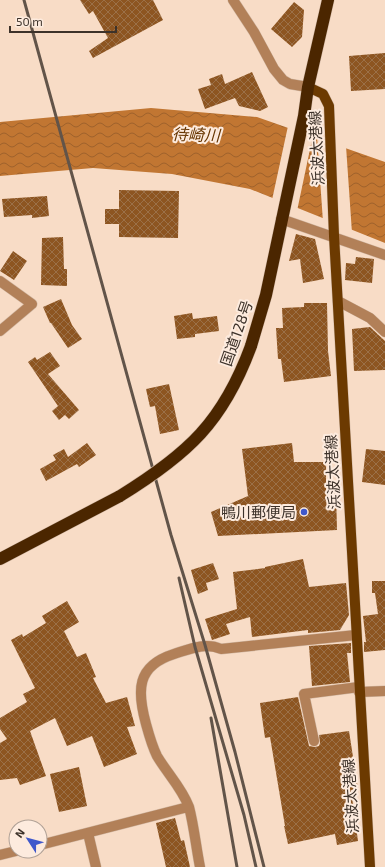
<svg xmlns="http://www.w3.org/2000/svg" width="385" height="867" viewBox="0 0 385 867" font-family="'Exo 2','Noto Sans JP',sans-serif">
<defs>
<pattern id="water-waves" width="16" height="10" patternUnits="userSpaceOnUse"><rect width="16" height="10" fill="#c17632"/><path d="M0 5q4-4 8 0t8 0" fill="none" stroke="#9e612b"/></pattern>
<pattern id="building-cross-hatch" width="8" height="8" patternUnits="userSpaceOnUse"><rect width="8" height="8" fill="#8d5521"/><path d="M0 0l8 8M0 8l8-8" fill="none" stroke="#9b7048"/></pattern>
</defs>
<rect width="100%" height="100%" fill="#f8dcc6"/>
<path fill="url(#water-waves)" d="M151,108L257,117L385,162V243L250,189L172,174L93,168L0,176V122Z"/>
<path fill="#f8dcc6" d="M288,126L313,135L297,211L272,200Z
M317,136L346,146L352,233L323,222Z"/>
<path fill="url(#building-cross-hatch)" d="M80,0H153L163,20L93,58L89,51L108,38L93,11L89,14Z
M294,2L304,10L302,37L292,47L271,29Z
M385,53V89L351,91L349,56Z
M252,72L268,107L260,111L239,106L235,98L205,109L198,89L211,85L209,79L222,74L225,84Z
M119,190L179,191L178,238L119,237V224H105V209H119Z
M47,196L49,216L32,218V215L4,217L2,199Z
M296,234L315,239L324,279L303,283L300,259L289,261Z
M63,237L64,269H67V286L41,285L42,238Z
M13,251L27,261L14,280L0,271Z
M356,257L374,259L372,283L345,280L346,263L355,264Z
M61,299L72,325L82,339L68,348L51,323H50L43,307Z
M304,303H327L328,351L331,376L284,382L281,359H278L276,328H283L282,308L304,307Z
M192,313L193,319L217,316L219,331L195,334V337L177,339L174,316Z
M370,327L385,341V370L354,371L352,329Z
M50,352L60,366L48,374L79,410L69,419L65,415L59,420L52,411L58,406L28,362L35,357L37,360Z
M169,384L179,430L160,434L155,406L150,407L146,389Z
M87,443L96,455L79,467L77,464L46,481L40,469L56,460L53,455L64,449L68,457Z
M292,443L294,462H326V491H336L337,530L218,536L211,512L248,496L242,449Z
M366,449L385,451V485L362,482Z
M303,559L309,587L346,583L349,615L340,630L308,633V630L252,637L250,617L226,624L230,634L212,640L205,619L237,609L233,572L265,568V567Z
M213,563L219,579L206,583L208,590L198,594L191,570Z
M372,581H385V650L364,652V642H366L363,616L378,614L375,593H372Z
M67,601L79,622L64,631L77,657L86,653L96,677L93,678L106,703L127,697L135,726L127,727L137,754L104,767L92,736L67,746L55,718L30,731L46,776L20,785L17,778L0,780V743L7,739L0,729V718L27,702L23,694L35,688L11,640L22,634L23,637L46,623L42,616Z
M351,643V653H347L350,682L312,686L309,646Z
M298,697L309,746L315,747L319,746L320,743L319,735L349,731L358,789L351,790L358,841L337,845L335,834L288,844L284,826H285L270,737L265,738L260,703Z
M79,767L87,806L59,812L50,774Z
M175,818L181,841L184,840L190,867H166L156,823Z"/>
<g fill="none" stroke-linecap="round" stroke-linejoin="round">
<g stroke="#d3baa7" stroke-width="11">
<path id="minor" d="M233,0L254,32L274,69L283,80L290,84L308,87
M281,219L385,255
M0,281L32,304L0,331
M338,301L370,318L385,332
M359,692L385,691
M314,741L304,694L359,687
M88,833L96,867
M40,845L188,807
M0,855L16,851
M200,867C196,847 194,826 189,807C182,788 167,773 157,756C152,746 149,735 146,724C137,691 136,666 174,654C190,649 205,642 221,649L356,635"/>
</g>
<g stroke="#d3baa7" stroke-width="11">
<path id="major" d="M308,87L323,94L329,106L334,236L370,867"/>
</g>
<g stroke="#d3baa7" stroke-width="13">
<path id="highway" d="M251,346L266,295L304,116L308,87L328,0
M0,559L120,496"/>
</g>
<use href="#minor" stroke="#b28058" stroke-width="10"/>
<use href="#major" stroke="#6c3a01" stroke-width="10"/>
<use href="#highway" stroke="#4b2600" stroke-width="12"/>
<path stroke="#625449" stroke-width="3" d="M24,0L171,535L205,645L235,752L264,867
M179,578L195,647L244,815L256,867
M211,718L237,867"/>
<g stroke="#d3baa7" stroke-width="13" stroke-linecap="butt">
<path id="highway-bridge" d="M120,496C188,454 223,422 251,346"/>
</g>
<use href="#highway-bridge" stroke="#4b2600" stroke-width="12"/>
</g>
<circle fill="#3f58cb" stroke="#fdebde" stroke-width="1.5" cx="304" cy="512" r="4"/>
<g text-anchor="middle" dominant-baseline="central" stroke-width="4" stroke-linejoin="round" paint-order="stroke">
<g font-size="15" fill="#3d322a" stroke="#fdebde">
<text transform="translate(316 148) rotate(-93)">浜波太港線</text>
<text transform="translate(236 333) rotate(-71)">国道128号</text>
<text transform="translate(332 472) rotate(-93)">浜波太港線</text>
<text transform="translate(350 796) rotate(-94)">浜波太港線</text>
</g>
<g font-size="15" fill="#3d322a" stroke="#fdebde" text-anchor="end">
<text x="296" y="512">鴨川郵便局</text>
</g>
<g font-size="16" font-style="italic" fill="#673500" stroke="#fdebde">
<text transform="translate(196 134) rotate(2)">待崎川</text>
</g>
</g>
<g transform="translate(28 839) rotate(306)"><circle r="19" fill="#fdebde" stroke="#b0a196"/>
<path d="M0-3L7 15L0 10L-7 15Z" fill="#3f58cb"/>
<text y="-6" font-size="11" font-weight="bold" text-anchor="middle" fill="#3d322a">N</text>
</g>
<path d="M10 26v6h106v-6" fill="none" stroke="#3d322a" stroke-width="2"/>
<text x="16" y="26" font-size="12" fill="#3d322a" stroke="#fdebde" stroke-width="3" paint-order="stroke">50 m</text>
</svg>
